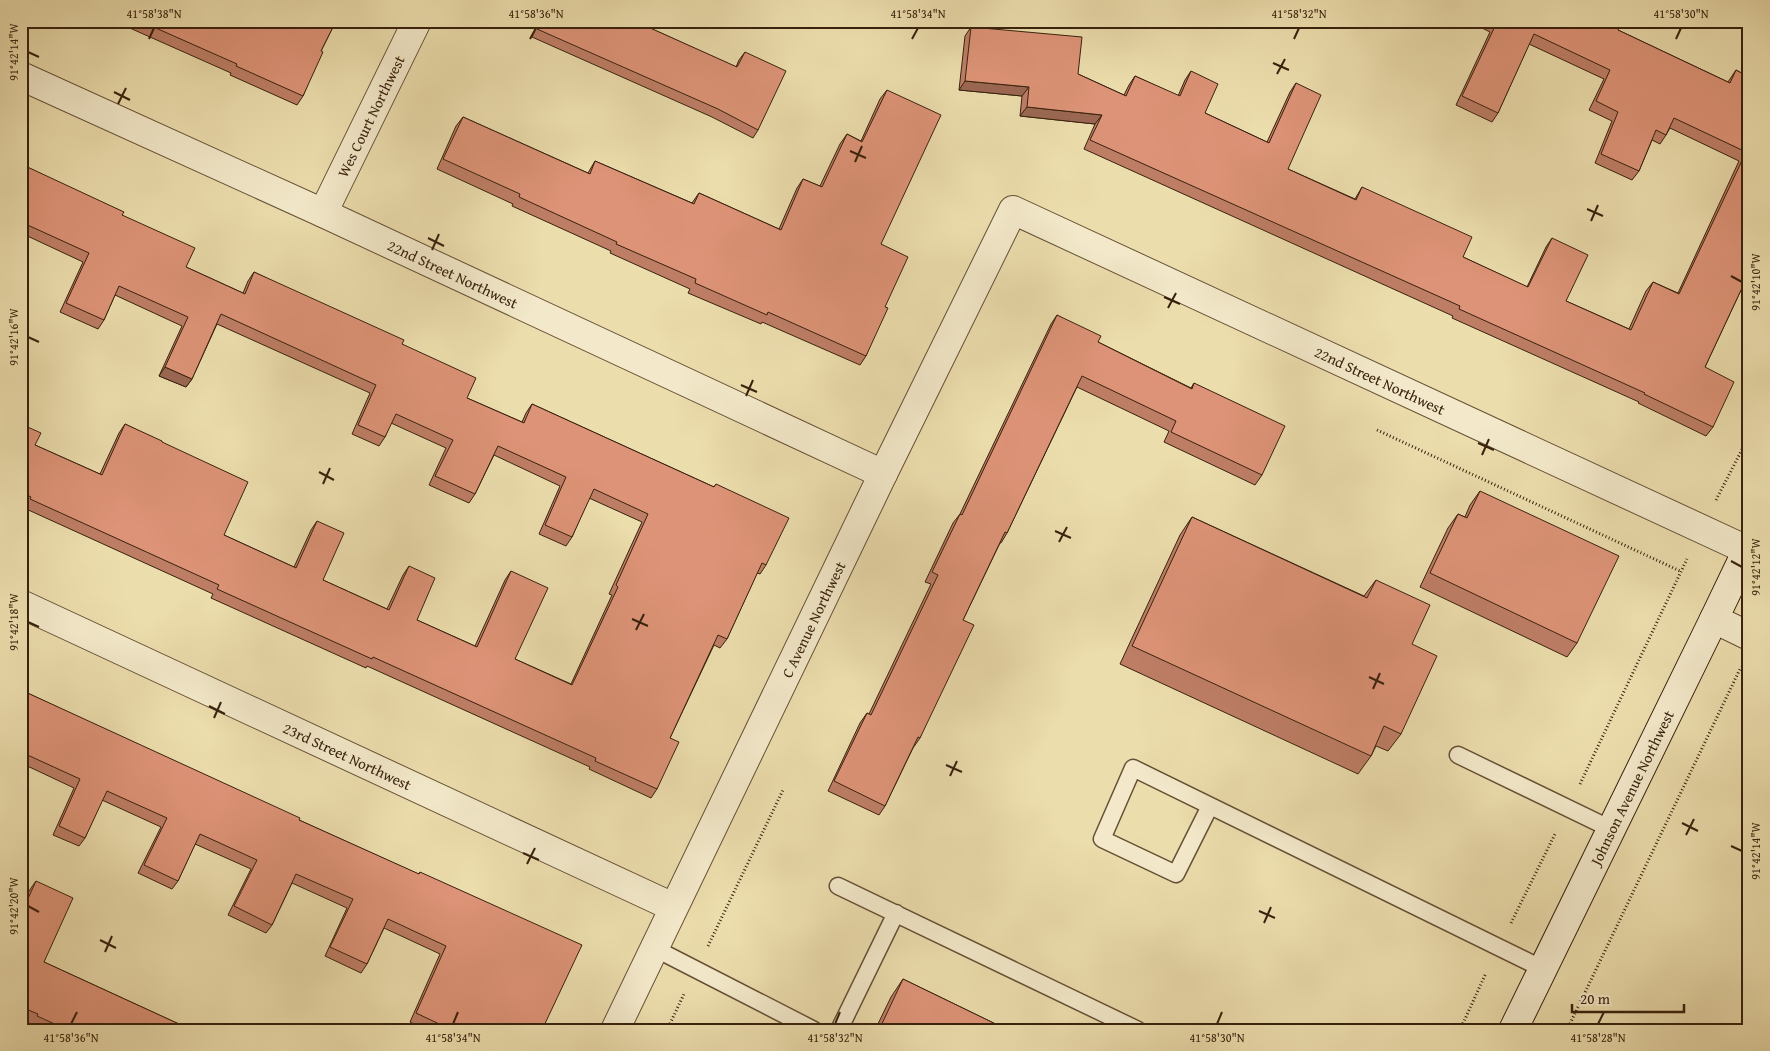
<svg xmlns="http://www.w3.org/2000/svg" width="1770" height="1051" viewBox="0 0 1770 1051" font-family="'Gentium Book Plus',serif">
<rect width="100%" height="100%" fill="#ecddad"/>
<filter id="stains"><feTurbulence type="fractalNoise" baseFrequency=".004" numOctaves="4"/><feColorMatrix values="0 0 0 0 .2 0 0 0 0 .09 0 0 0 0 .02 0 0 0 .5 -.17"/></filter>
<radialGradient id="worn" r=".72"><stop offset=".6" stop-color="#630" stop-opacity="0"/><stop offset="1" stop-color="#630" stop-opacity=".3"/></radialGradient>
<g fill="none" stroke-linecap="round" stroke-linejoin="round">
<g stroke="#655035" stroke-width="19">
<path id="lane" d="M1458,755L1611,829
M1210,806L1176,874L1102,839L1133,768L1543,969
M838,886L1138,1030
M654,948L814,1030
M839,1030L896,913"/>
</g>
<g stroke="#655035" stroke-width="30">
<g id="street">
<path id="s1" d="M21,76L323,213L883,474"/>
<path id="s2" d="M323,213L417,21"/>
<path id="s3" d="M21,604L673,907"/>
<path d="M1714,619L1749,636"/>
<path id="s4" d="M615,1030L883,474L1013,210L1747,550"/>
</g>
</g>
<g stroke="#38210d" stroke-width="30">
<g id="secondary">
<path id="s5" d="M1513,1030L1714,619L1749,546"/>
</g>
</g>
<path stroke="#38210d" stroke-width="3" stroke-dasharray="1 2.5" stroke-linecap="butt" d="M1377,430L1680,571
M1716,500L1749,436
M1580,784L1687,559
M1511,923L1556,832
M708,946L783,790
M667,1030L684,994
M1460,1030L1486,973
M1567,1030L1741,667"/>
<use href="#lane" stroke="#f3e9ca" stroke-width="16"/>
<use href="#street" stroke="#f3e9ca" stroke-width="28"/>
<use href="#secondary" stroke="#f3e9ca" stroke-width="28"/>
</g>
<path fill="#be7e66" stroke="#38210d" d="M114,21H336L321,51L303,96L297,105L230,75L231,73Z
M539,21H640L639,23L736,67L739,60L745,52L758,130L753,138L712,117L532,37Z
M1468,21H1612L1618,30L1728,82L1736,70L1749,77V273L1705,367L1713,427L1706,436L1638,403L1639,402L1452,318L1453,316L1084,149L1095,124L1020,116L1022,96L959,90L965,36L971,27L1078,74L1124,95L1129,85L1135,76L1178,96L1185,80L1191,71L1205,113L1267,142L1290,92L1296,83L1288,169L1355,199L1362,187L1463,257L1527,287L1546,247L1552,238L1566,301L1629,329L1646,291L1653,282L1678,293L1739,161L1670,128L1666,135L1660,144L1652,140L1639,171L1632,180L1595,163L1612,121L1589,110L1604,79L1529,44L1498,113L1492,122L1456,105L1490,32Z
M887,90L881,244L885,307L866,356L860,365L762,322L761,324L688,293L690,289L610,253L611,251L512,206L513,204L437,169L456,126L463,117L588,173L595,161L692,203L699,193L779,229L797,188L803,179L820,186L840,144L847,134L861,141L880,99Z
M21,164L122,215L186,267L243,293L248,281L254,272L402,344L467,398L522,422L526,413L532,404L714,487L716,484L766,565L760,574L757,573L727,639L720,648L714,645L670,738L657,789L651,798L589,769L590,767L367,666L366,668L211,598L213,594L24,508L25,506L21,504V424L35,445L100,474L119,433L125,424L162,442L224,535L294,567L311,530L317,521L323,580L387,609L403,575L409,566L417,620L475,646L505,580L511,571L515,659L571,684L612,595L609,594L642,522L589,498L572,537L566,546L539,534L560,486L494,455L475,494L469,503L429,485L446,448L391,423L385,437L379,446L352,434L370,393L217,324L192,379L186,387L159,376L182,326L115,295L104,320L98,329L60,312L83,262L21,233Z
M1057,315L1098,342L1191,388L1194,383L1262,475L1255,485L1164,442L1169,431L1077,387L1007,533L1001,543H1000L963,620L920,738L913,748L885,806L879,815L828,791L860,723L867,713L869,714L931,584L925,582L953,523L960,514L1051,324Z
M1480,491L1577,643L1567,657L1420,587L1448,528L1458,514L1465,517L1470,505Z
M1192,517L1364,596L1376,580L1401,734L1388,751L1376,746L1371,756L1358,774L1120,664L1180,535Z
M21,690L299,820L418,874L420,872L542,1030H427L410,1022L440,954L384,928L367,964L361,973L325,956L347,908L292,883L272,925L266,933L228,915L251,869L195,844L178,881L172,889L138,873L161,827L102,800L85,838L79,846L53,835L74,788L21,763Z
M36,881L44,962L192,1030H41L30,1025L31,1024L21,1019V908L29,891Z
M903,979L1008,1030H875L891,997Z"/>
<path fill="#9b6753" stroke="#38210d" d="M965,81L1029,87L1022,96L959,90Z
M1027,107L1102,115L1095,124L1020,116Z
M165,367L192,379L186,387L159,376Z"/>
<path fill="#dd9377" stroke="#38210d" d="M140,21H336L321,51L323,52L303,96L236,66L237,64Z
M541,21H640L639,23L737,67L745,52L786,71L758,130L718,109L537,29Z
M1494,21H1612L1620,25L1618,30L1730,83L1736,70L1749,77V273L1705,367L1734,382L1713,427L1644,394L1645,393L1459,309L1460,306L1090,140L1102,115L1027,107L1029,87L965,81L971,27L1082,37L1078,74L1126,96L1135,76L1180,96L1191,71L1218,84L1205,113L1269,143L1296,83L1321,95L1288,169L1356,200L1362,187L1472,237L1463,257L1528,287L1552,238L1588,255L1566,301L1631,330L1653,282L1679,294L1746,152L1674,118L1666,135L1656,130L1639,171L1601,154L1618,112L1596,101L1610,70L1534,34L1498,113L1462,96L1497,22Z
M887,90L941,115L881,244L908,257L885,307L888,308L866,356L768,312L767,315L695,283L696,279L616,244L617,242L519,197L520,194L443,159L463,117L590,174L595,161L694,204L699,193L781,230L803,179L822,187L847,134L862,142Z
M21,164L124,212L122,215L195,248L186,267L245,294L254,272L404,340L402,344L476,378L467,398L524,423L532,404L714,487L716,484L789,518L766,565L762,563L727,639L718,635L670,738L679,742L657,789L595,761L596,758L373,657L372,659L217,589L219,585L30,499L31,497L21,492V424L41,433L35,445L102,475L125,424L162,441V442L248,482L224,535L296,568L317,521L344,533L323,580L389,610L409,566L435,578L417,620L477,647L511,571L548,588L515,659L572,685L618,587L616,585L648,514L594,489L572,537L545,525L566,477L498,446L475,494L435,476L453,440L396,414L385,437L358,425L376,385L221,314L192,379L165,367L188,317L119,286L104,320L66,303L89,253L21,222Z
M1057,315L1101,336L1098,342L1192,389L1194,383L1285,426L1262,475L1171,432L1176,421L1082,376L1007,533L1005,532L963,620L974,625L920,738L918,737L885,806L834,781L867,713L871,715L938,575L932,572L960,514L962,515Z
M1480,491L1619,556L1577,643L1430,573L1458,514L1467,518Z
M1192,517L1367,598L1376,580L1430,605L1412,644L1437,656L1401,734L1384,726L1371,756L1132,646Z
M21,690L300,818L299,820L419,874L420,872L582,945L542,1030H452L416,1013L446,946L388,919L367,964L330,947L353,899L296,874L272,925L234,906L257,860L200,834L178,881L144,865L167,818L107,791L85,838L59,826L80,779L21,752Z
M36,881L73,898L44,962L192,1030H68L37,1016L38,1014L21,1007V914Z
M903,979L1008,1030H879Z"/>
<path fill="none" stroke="#38210d" stroke-width="2" d="M149,39L154,28M530,39L536,28M912,39L918,28M1294,39L1299,28M1676,39L1681,28M28,52L39,57M1273,63L1289,70M1277,74L1285,59M114,92L130,100M118,104L126,88M850,151L866,158M855,162L862,146M1587,209L1603,216M1591,221L1598,205M428,238L444,246M432,250L439,234M1731,276L1742,282M1164,297L1180,304M1168,308L1176,293M28,337L39,342M741,385L757,392M746,396L753,380M1478,443L1494,450M1482,455L1489,439M319,472L334,480M323,484L330,468M1055,531L1071,538M1059,542L1067,527M1731,561L1742,567M632,619L648,626M28,622L39,627M636,630L644,614M1369,677L1384,684M1373,689L1380,673M209,706L225,714M214,718L221,702M946,765L962,772M950,776L957,761M1682,823L1698,831M1686,835L1694,819M1731,846L1742,851M523,853L539,860M527,864L535,848M28,906L39,912M1259,911L1275,918M1264,923L1271,907M100,940L116,948M105,952L112,936M71,1024L77,1012M453,1024L458,1012M835,1024L840,1012M1217,1024L1222,1012M1598,1024L1604,1012"/>
<g text-anchor="middle" dominant-baseline="central" stroke-width="4" stroke-linejoin="round" paint-order="stroke">
<g font-size="15" fill="#38210d" stroke="#f3e9ca">
<text stroke="none"><textPath href="#s2" startOffset="108">Wes Court Northwest</textPath></text>
<text stroke="none"><textPath href="#s1" startOffset="475">22nd Street Northwest</textPath></text>
<text stroke="none"><textPath href="#s4" startOffset="1316">22nd Street Northwest</textPath></text>
<text stroke="none"><textPath href="#s4" startOffset="456">C Avenue Northwest</textPath></text>
<text stroke="none"><textPath href="#s3" startOffset="360">23rd Street Northwest</textPath></text>
<text stroke="none"><textPath href="#s5" startOffset="270">Johnson Avenue Northwest</textPath></text>
</g>
</g>
<rect width="1770" height="1051" fill="none" stroke="#ecddad" stroke-width="55"/>
<path d="M1572 1004v8h112v-8" fill="none" stroke="#38210d" stroke-width="2.5"/>
<text x="1580" y="1004" font-size="15" fill="#38210d" stroke="#f3e9ca" stroke-width="4" paint-order="stroke">20 m</text>
<rect x="28" y="28" width="1714" height="996" fill="none" stroke="#38210d" stroke-width="2"/>
<g font-size="12" text-anchor="middle" fill="#38210d">
<text x="154" y="18">41°58'38"N</text>
<text x="536" y="18">41°58'36"N</text>
<text x="918" y="18">41°58'34"N</text>
<text x="1299" y="18">41°58'32"N</text>
<text x="1681" y="18">41°58'30"N</text>
<text transform="translate(14 52) rotate(-90)" y="4">91°42'14"W</text>
<text transform="translate(1756 282) rotate(-90)" y="4">91°42'10"W</text>
<text transform="translate(14 337) rotate(-90)" y="4">91°42'16"W</text>
<text transform="translate(1756 567) rotate(-90)" y="4">91°42'12"W</text>
<text transform="translate(14 622) rotate(-90)" y="4">91°42'18"W</text>
<text transform="translate(1756 851) rotate(-90)" y="4">91°42'14"W</text>
<text transform="translate(14 906) rotate(-90)" y="4">91°42'20"W</text>
<text x="71" y="1042">41°58'36"N</text>
<text x="453" y="1042">41°58'34"N</text>
<text x="835" y="1042">41°58'32"N</text>
<text x="1217" y="1042">41°58'30"N</text>
<text x="1598" y="1042">41°58'28"N</text>
</g>
<rect width="100%" height="100%" filter="url(#stains)"/>
<rect width="100%" height="100%" fill="url(#worn)"/>
</svg>
